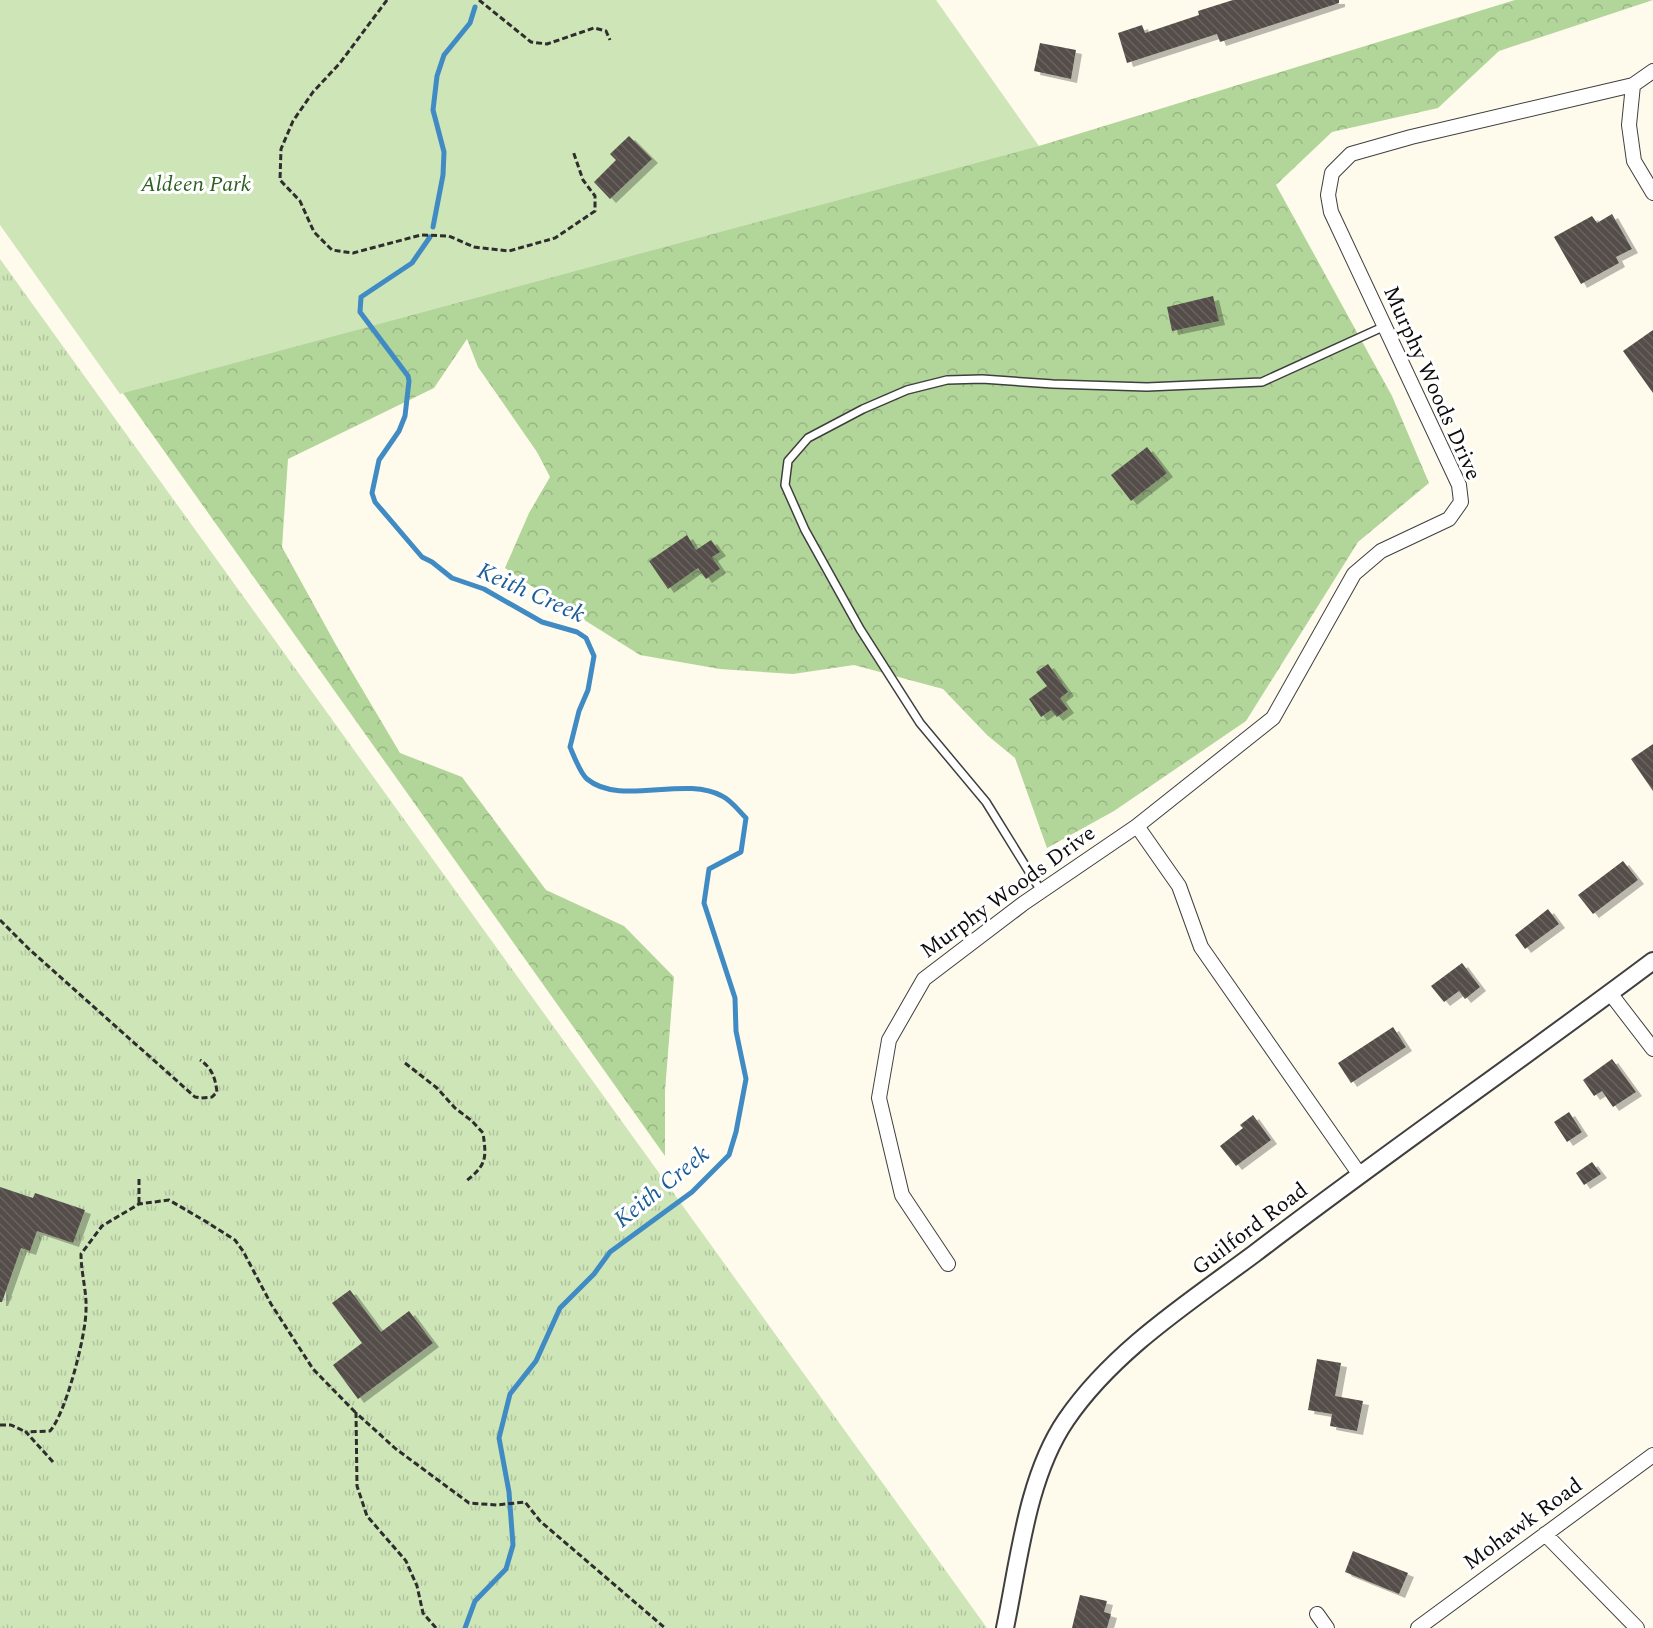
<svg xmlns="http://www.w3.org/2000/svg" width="1653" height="1628" viewBox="0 0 1653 1628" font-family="Spectral,serif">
<defs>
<pattern id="grass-tufts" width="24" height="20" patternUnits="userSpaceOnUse" patternTransform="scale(1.5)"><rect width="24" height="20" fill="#cee5b8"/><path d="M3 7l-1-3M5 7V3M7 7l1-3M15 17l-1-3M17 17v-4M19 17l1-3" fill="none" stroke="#b0c39d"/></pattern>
<pattern id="forest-crowns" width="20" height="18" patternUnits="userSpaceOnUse" patternTransform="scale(1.5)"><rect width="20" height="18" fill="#b2d599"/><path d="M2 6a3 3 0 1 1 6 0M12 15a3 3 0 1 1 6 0" fill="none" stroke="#98b683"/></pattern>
<pattern id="building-back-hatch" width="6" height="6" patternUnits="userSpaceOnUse" patternTransform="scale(1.5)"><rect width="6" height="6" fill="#544e49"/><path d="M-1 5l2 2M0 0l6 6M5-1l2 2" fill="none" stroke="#68635f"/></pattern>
<filter id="shadow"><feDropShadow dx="6" dy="4" stdDeviation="0" flood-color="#0004"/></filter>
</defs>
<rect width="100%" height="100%" fill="#fefbec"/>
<path fill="url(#grass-tufts)" d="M0,259L910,1521L987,1628H0Z"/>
<path fill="url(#forest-crowns)" d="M0,0L944,122L1039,146L1515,0H1653L1499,51L1438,108L1332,132L1276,185L1392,396L1429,483L1358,542L1246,721L1114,811L1047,848L1015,758L987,735L943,689L854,665L793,674L720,669L640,655L543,594L505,568L529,513L550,477L537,452L478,367L467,339L434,388L288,459L282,547L336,645L400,753L462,777L546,890L624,926L674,977L665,1091V1156L0,220Z"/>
<path fill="#cee5b8" d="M0,0H936L1039,146L120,394L0,225Z"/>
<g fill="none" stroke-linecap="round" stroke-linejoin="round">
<path stroke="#408bc4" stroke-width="5" d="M433,227L443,175L444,152L433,110L437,76L444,55L470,23L475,7
M430,237L412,263L361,297L360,312L408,376L409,381L405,416L399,431L379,460L372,493L375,502L422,557L432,562L452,578L484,589L542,622L577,632L586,638L594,656L588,690L579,711L570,747C574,756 580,773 587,779C621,807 684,775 722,796C731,800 739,811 746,818L741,852L709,869L704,903L735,998L736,1031L746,1079L736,1132L729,1155L692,1192L610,1252L594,1274L560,1308L536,1361L510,1394L499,1438L509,1492L513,1545L506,1569L475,1601L465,1628"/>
</g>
<path fill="url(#building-back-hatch)" filter="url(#shadow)" d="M1233,0H1339V3L1220,42L1217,34L1127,63L1118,33L1142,25L1145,33L1199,15L1198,11Z
M1040,43L1076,50L1071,79L1034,71Z
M629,136L652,159L610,199L594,182L616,160L610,154Z
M1612,214L1632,249L1616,257L1619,263L1581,284L1554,237L1592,216L1597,223Z
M1213,296L1219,321L1172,331L1167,307Z
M1653,330V393L1623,351Z
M1147,447L1167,473L1131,501L1111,475Z
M687,535L696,550L711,540L720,552L712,557L720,569L706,579L698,568L668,589L649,561Z
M1048,664L1068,692L1060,698L1068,709L1057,717L1051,710L1041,717L1029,699L1047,686L1036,672Z
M1653,744V791L1631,759Z
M1623,861L1638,880L1593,914L1578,895Z
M1548,909L1559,924L1525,949L1515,935Z
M1462,963L1480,987L1465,999L1459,991L1444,1002L1431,986Z
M1393,1027L1406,1047L1351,1083L1338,1063Z
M1612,1059L1636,1092L1613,1107L1602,1091L1594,1096L1583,1080Z
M1569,1112L1582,1132L1567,1142L1554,1122Z
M1253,1115L1271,1140L1236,1166L1220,1146L1243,1128L1240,1125Z
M1592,1162L1601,1174L1584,1185L1576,1173Z
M0,1187L33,1198L35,1193L85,1210L73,1243L37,1231L30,1251L21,1248L2,1302H0Z
M350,1290L381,1332L409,1311L433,1343L358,1399L333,1365L362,1343L332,1303Z
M1317,1359L1341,1363L1335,1396L1363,1401L1357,1431L1330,1426L1332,1414L1308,1410Z
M1353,1551L1408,1573L1399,1594L1345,1572Z
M1080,1595L1107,1601L1104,1612L1111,1614L1107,1628H1072Z"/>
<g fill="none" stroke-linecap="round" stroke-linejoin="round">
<g stroke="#3f3f3f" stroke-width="10">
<path id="service" d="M1041,891L986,802L920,723L860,629L805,530L785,485L788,461L808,438L863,409L907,390L947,380L982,379L1053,384L1147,387L1262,382L1385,326"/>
</g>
<g stroke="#3f3f3f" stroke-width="16">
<path id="minor" d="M1633,85L1629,125L1634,161L1653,193
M1137,826L1179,886L1201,947L1360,1175
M1610,993L1653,1049
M948,1264L902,1195L879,1098L889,1040L924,979L1024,903L1137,826L1273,718L1354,574L1381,551L1449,519L1461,502L1459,485L1331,212L1328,195L1332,173L1351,154L1411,137L1633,85L1653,71
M1545,1534L1637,1628
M1317,1614L1327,1628
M1418,1628L1653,1455"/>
</g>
<g stroke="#3f3f3f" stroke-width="20">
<path id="tertiary" d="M1005,1628C1019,1561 1027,1477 1066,1420C1113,1351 1188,1303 1254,1254C1385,1154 1521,1060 1653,961"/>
</g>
<path stroke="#2e2e2e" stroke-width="3" stroke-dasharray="6 3" stroke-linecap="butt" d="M387,0L340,63L313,92L293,121L281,149L280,180L300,201L314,232L332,250L353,253L421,235L449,236L474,247L509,251L555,238L595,211V196L583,180L573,151
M479,0L531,42L547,44L594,28L606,31L610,40
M0,920L30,950L195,1097L201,1098L212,1097L217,1092C215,1077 212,1068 200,1060
M405,1063L437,1088L455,1108L472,1121L483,1133C487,1160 486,1165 465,1182
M139,1179V1204
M0,1425H11L26,1432
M53,1462L26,1432L50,1431C66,1413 86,1335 86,1310C87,1292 81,1273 81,1254L102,1226L139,1204L169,1200L205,1221L235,1240L243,1251L271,1304L313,1369L356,1413
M436,1628L423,1613L417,1586L406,1561L367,1516L357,1486L356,1413L396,1449L469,1503L497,1505L525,1502L540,1521L665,1628"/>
<use href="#service" stroke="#fff" stroke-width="7"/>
<use href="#minor" stroke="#fff" stroke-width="14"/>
<use href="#tertiary" stroke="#fff" stroke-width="16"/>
</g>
<g text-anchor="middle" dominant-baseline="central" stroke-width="6" stroke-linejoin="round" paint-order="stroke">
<g font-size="22" font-style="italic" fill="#2c5f21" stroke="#fff">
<text x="196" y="184">Aldeen Park</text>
</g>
<g font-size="22" fill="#0c0c0c" stroke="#fff">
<text transform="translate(1432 383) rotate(66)">Murphy Woods Drive</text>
<text transform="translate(1008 892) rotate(-36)">Murphy Woods Drive</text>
<text transform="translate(1250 1229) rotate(-37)">Guilford Road</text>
<text transform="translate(1523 1524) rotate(-36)">Mohawk Road</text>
</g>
<g font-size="24" font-style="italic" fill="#1e5d95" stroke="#fff">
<text transform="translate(531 593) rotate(24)">Keith Creek</text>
<text transform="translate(662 1187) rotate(-39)">Keith Creek</text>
</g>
</g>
</svg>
